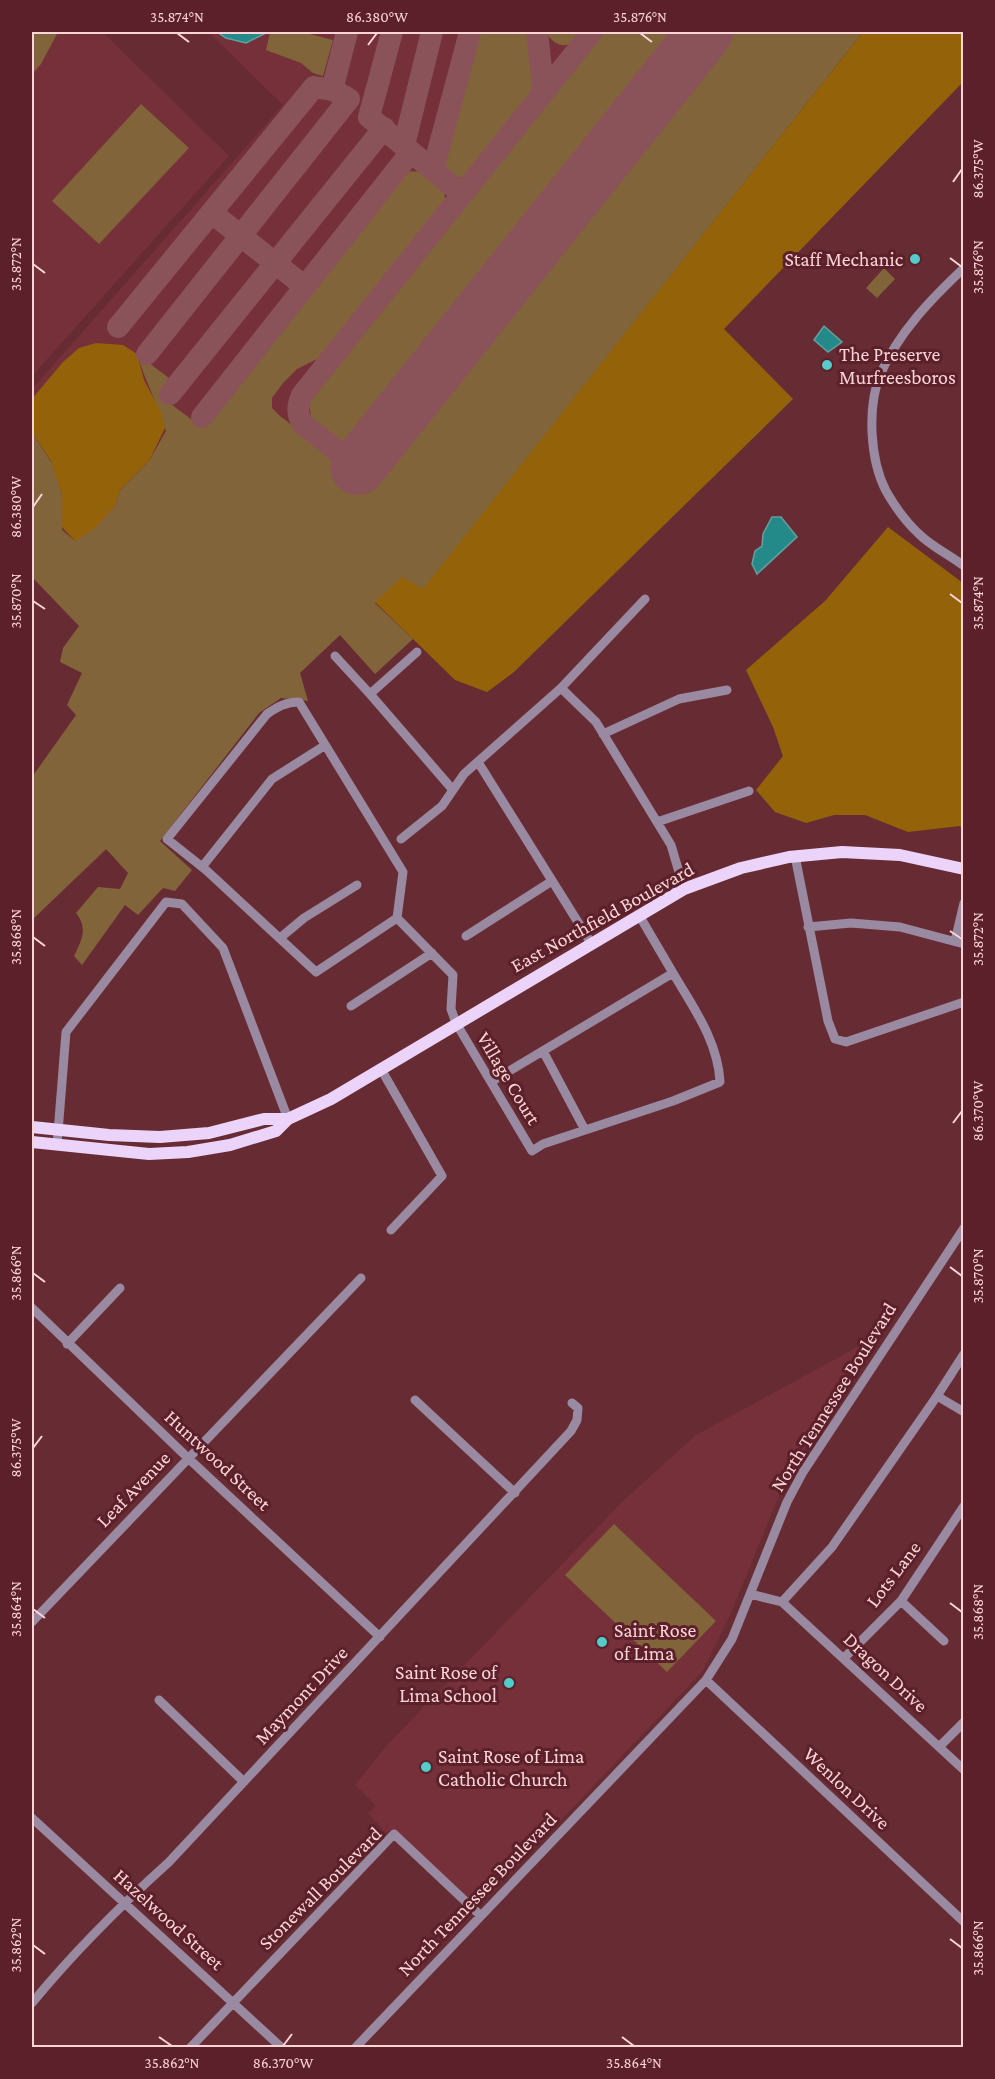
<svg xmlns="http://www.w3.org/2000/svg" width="995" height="2079" viewBox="0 0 995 2079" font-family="'Crimson Pro',serif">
<rect width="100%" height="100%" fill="#672b33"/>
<path fill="#753039" d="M32,32H103L229,156L32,376Z
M208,32H861L413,603L378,595L32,920V783L124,660L32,559V389L283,105Z
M881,1334L787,1476L731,1613L703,1671L481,1904L474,1903L393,1829L386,1833L368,1813L376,1806L355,1785L387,1745L624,1500L696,1435Z"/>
<path fill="#82643a" d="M32,32H58L41,64L32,74Z
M270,32H302L333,40L323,76L313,73L301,63L266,50Z
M477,32H529C532,55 540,80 528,101L471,174L460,178L451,176L445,168L444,158Z
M545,32H583C570,49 558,50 545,32Z
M600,32H682L356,442L340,444L313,425L308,401Z
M729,32H863L423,590L402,578L375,603L413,639L375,674L340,635L300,673L308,701L281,698L259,713L160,841L192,870L175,891L163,888L138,915L125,905L82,965L74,956C82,940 88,928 76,913L98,887L120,889L128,873L106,849L32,920V777L76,715L67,705L82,673L60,662L63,648L79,626L32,577V432L53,465L62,494V530L75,541L115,506L120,490L149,461L166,431C158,404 145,381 137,354L169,378L170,383L160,396L203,428L405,171L426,172C439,185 452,192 441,211L327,354L297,369L283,383L272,398V408L280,416L371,486Z
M141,104L189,148L99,244L52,201Z
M884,268L895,279L877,298L866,288Z
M614,1524L716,1621L667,1672L565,1575Z"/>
<path fill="#946309" d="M863,32H963V82L724,329L793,399L514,672L487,692L455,680L375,602L402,577L423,589Z
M96,343L123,345L137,354L144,380L161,412L165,428L149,461L120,490L115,506L95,528L75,541L62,527V494L51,461L32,432V399L63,362L79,348Z
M888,527L963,583V830L960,826L908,832L865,815H834L806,823L775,812L756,790L783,756L773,727L746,670L825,601Z"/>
<path fill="#248a89" stroke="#64a0a0" stroke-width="1.5" d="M217,32H268L246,43L226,38Z
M824,326L842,342L828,352L814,340Z
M772,517H781L797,537L757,574L752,564L755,551L762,546L763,534Z"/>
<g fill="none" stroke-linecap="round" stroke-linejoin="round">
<path stroke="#8a535a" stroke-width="22" d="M392,32L369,117L462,194
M537,32L543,87L540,97
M698,41L700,32
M346,97L332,90L347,32
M404,145L432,32
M433,170L470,32
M212,213L304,286
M118,327L314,87L332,90
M147,354L349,99
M170,394L384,128
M202,417L411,152
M358,467L304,425C296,415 297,406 302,395L592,32"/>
<path stroke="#8a535a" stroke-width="56" d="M358,467L705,32"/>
<path stroke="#9989a1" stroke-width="9" d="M964,268C931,299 898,333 880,375C867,408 870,460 886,491C894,505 907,523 919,534C932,547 950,555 964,566
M417,652L370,694L453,790
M335,656L370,694
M561,688L596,722L671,845L684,889
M603,734L679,699L727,690
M478,762L591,943
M657,822L749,791
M401,839L442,806L464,774L561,688L645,599
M795,856L828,1021L835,1039L846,1042L964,1002
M202,867L272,779L324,746
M397,918L316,972L206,870L167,839L267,714C277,707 286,702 299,702L403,872L397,918L453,975L451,1009L456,1023L532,1151L543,1144L673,1101L720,1082C718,1041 693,1007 673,973
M808,927L851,923L900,927L964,944
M466,936L552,881
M280,938L304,918L357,885
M955,941L964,903
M351,1006L432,953
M543,1051L585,1130
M381,1069L442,1176L391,1230
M491,1082L673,973L639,915
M57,1145L66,1032L166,902L182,904L223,948L288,1119
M32,1308L188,1458L380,1637
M67,1344L120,1288
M937,1396L964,1412
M415,1400L515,1493
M750,1594L782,1602L832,1547L937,1396L964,1354
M901,1601L944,1641
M782,1602L964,1770
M32,1622L361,1278
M844,1658L901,1601L964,1506
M706,1680L964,1922
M159,1700L244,1782
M940,1746L964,1722
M32,1818L282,2048
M32,2003C74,1952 120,1906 169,1862L571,1431L577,1420L578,1408L572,1403
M190,2048L394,1834L481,1916
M355,2048L706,1680L732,1639L787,1502L803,1472L964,1228"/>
<path stroke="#ecd3fa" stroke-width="12" d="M32,1127L109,1135L160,1137L209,1133L264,1119H288
M32,1142L149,1154L188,1152L230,1145L276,1131L288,1119L331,1099L684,889L741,868L789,857L842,852L900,855L964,869"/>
</g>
<path fill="none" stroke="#fbd4d7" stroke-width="2" d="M177,33L189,42M640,33L652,42M368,45L377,33M953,182L962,169M950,258L962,267M33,264L45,273M33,507L42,494M950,594L962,603M33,601L45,609M950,931L962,939M33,937L45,946M953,1123L962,1111M950,1267L962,1276M33,1273L45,1282M33,1448L42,1436M950,1603L962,1612M33,1609L45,1618M950,1939L962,1948M33,1945L45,1954M159,2037L172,2046M622,2037L634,2046M283,2046L292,2034"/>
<g fill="#52cdcc" stroke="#5b2029" stroke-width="2">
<circle cx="915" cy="259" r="6"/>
<circle cx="827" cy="365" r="6"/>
<circle cx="602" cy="1642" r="6"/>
<circle cx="509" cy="1683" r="6"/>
<circle cx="426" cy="1767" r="6"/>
</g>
<g text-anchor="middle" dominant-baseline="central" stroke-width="6" stroke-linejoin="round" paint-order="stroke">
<g font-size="20" fill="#fbd4d7" stroke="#5b2029" text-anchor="start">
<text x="903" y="259" text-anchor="end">Staff Mechanic</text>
<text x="839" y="354">The Preserve<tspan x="839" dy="23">Murfreesboros</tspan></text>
<text x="614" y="1630">Saint Rose<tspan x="614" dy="23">of Lima</tspan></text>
<text x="497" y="1672" text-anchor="end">Saint Rose of<tspan x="497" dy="23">Lima School</tspan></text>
<text x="438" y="1756">Saint Rose of Lima<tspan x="438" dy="23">Catholic Church</tspan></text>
</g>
<g font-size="20" fill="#fbd4d7" stroke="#5b2029">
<text transform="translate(602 917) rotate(-29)">East Northfield Boulevard</text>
<text transform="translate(509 1078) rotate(59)">Village Court</text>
<text transform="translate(833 1397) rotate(-58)">North Tennessee Boulevard</text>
<text transform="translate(218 1460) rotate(43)">Huntwood Street</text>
<text transform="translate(133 1489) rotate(-46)">Leaf Avenue</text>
<text transform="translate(893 1574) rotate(-53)">Lots Lane</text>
<text transform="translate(886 1672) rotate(43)">Dragon Drive</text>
<text transform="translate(301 1695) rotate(-47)">Maymont Drive</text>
<text transform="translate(847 1788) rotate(43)">Wenlon Drive</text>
<text transform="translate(320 1888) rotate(-45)">Stonewall Boulevard</text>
<text transform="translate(477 1894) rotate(-46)">North Tennessee Boulevard</text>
<text transform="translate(169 1919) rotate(42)">Hazelwood Street</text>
</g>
</g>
<rect width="995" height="2079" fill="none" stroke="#5b2029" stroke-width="66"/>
<rect x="33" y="33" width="929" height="2013" fill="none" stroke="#fbd4d7" stroke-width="2"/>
<g font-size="15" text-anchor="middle" fill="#fbd4d7">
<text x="177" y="22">35.874°N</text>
<text x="377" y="22">86.380°W</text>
<text x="640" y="22">35.876°N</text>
<text transform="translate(978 169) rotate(-90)" y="5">86.375°W</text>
<text transform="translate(16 264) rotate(-90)" y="5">35.872°N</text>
<text transform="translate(978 267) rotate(-90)" y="5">35.876°N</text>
<text transform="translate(16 507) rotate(-90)" y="5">86.380°W</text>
<text transform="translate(16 601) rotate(-90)" y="5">35.870°N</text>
<text transform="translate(978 603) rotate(-90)" y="5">35.874°N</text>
<text transform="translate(16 937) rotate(-90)" y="5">35.868°N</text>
<text transform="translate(978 939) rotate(-90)" y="5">35.872°N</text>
<text transform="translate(978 1111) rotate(-90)" y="5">86.370°W</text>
<text transform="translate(16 1273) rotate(-90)" y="5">35.866°N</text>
<text transform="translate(978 1276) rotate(-90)" y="5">35.870°N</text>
<text transform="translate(16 1448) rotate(-90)" y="5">86.375°W</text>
<text transform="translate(16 1609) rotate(-90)" y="5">35.864°N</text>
<text transform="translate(978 1612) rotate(-90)" y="5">35.868°N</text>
<text transform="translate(16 1945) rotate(-90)" y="5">35.862°N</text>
<text transform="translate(978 1948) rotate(-90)" y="5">35.866°N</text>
<text x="172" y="2068">35.862°N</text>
<text x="283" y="2068">86.370°W</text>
<text x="634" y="2068">35.864°N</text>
</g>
</svg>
